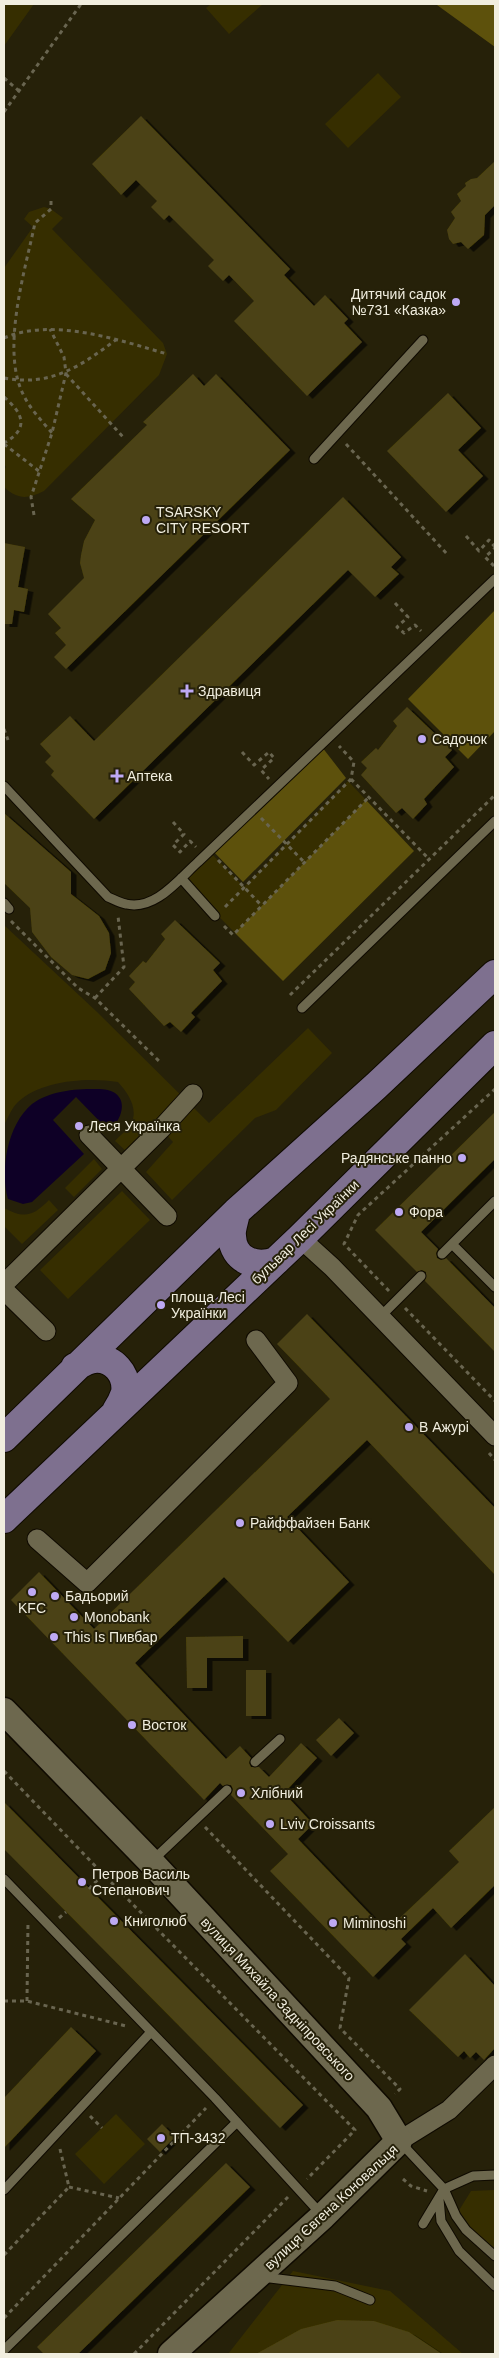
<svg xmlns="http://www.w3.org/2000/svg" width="499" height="2358" viewBox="0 0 499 2358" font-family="Arial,sans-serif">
<defs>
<filter id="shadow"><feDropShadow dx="5.5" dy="3" stdDeviation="0" flood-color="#0009"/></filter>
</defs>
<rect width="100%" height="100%" fill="#262109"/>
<path fill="#362e00" d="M4,4H34L4,46Z
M211,4H263L229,34L206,8Z
M378,73L401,97L348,148L325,124Z
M44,207L51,209L63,218L52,229L163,343L167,354L159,375L44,491C28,499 18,500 4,487V470L6,467L4,464V268L33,227L24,219L29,212Z
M348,781L366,800L235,933L181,878L209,851L244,887Z
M4,925L96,1011L209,1123L308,1028L332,1053L276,1110L255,1118L172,1200L146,1172L173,1142L155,1122L126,1151L115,1141C120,1135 129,1129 132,1122C138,1107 127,1092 118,1082C89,1077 41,1080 18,1102C12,1107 8,1118 4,1125Z
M94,1159L102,1169L74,1197L65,1188Z
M122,1191L150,1220L68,1299L40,1270Z
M49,1200L58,1210L22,1244L4,1226V1208C25,1219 33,1216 49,1200Z
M116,2114L145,2144L104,2184L75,2154Z
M495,2190V2252L470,2229L458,2212L471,2191Z
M293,2271L390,2291L463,2354H228Z"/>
<path fill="#5d510c" d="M437,4H495V47L437,5Z
M495,610V731L468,759L408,699Z
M322,747L346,778L243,882L213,851Z
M366,800L414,851L283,981L235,933Z"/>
<path fill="#0e0026" d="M95,1089C101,1089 109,1089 115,1093C129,1103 119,1123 109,1131L76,1097L53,1120L84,1154L32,1202L23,1204L8,1199C0,1170 7,1125 32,1104C50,1091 73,1089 95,1089Z"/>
<path fill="#4c4312" filter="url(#shadow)" d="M141,116L290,269L284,275L314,306L325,295L348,319L344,323L362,342L307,396L234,321L254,301L229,275L223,281L208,266L214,260L169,215L164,220L151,207L157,201L136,180L121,195L92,164Z
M495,161V205L485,215L484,235L468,249L461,242L453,244L449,239L447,230L455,218L451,212L461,201L457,194L466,186L465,183L471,179L477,178Z
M193,374L204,386L216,374L290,450L66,669L54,657L66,645L55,633L61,628L48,614L84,578L80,563L81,555L84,541L95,520L71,499L147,425L143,422Z
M448,393L481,428L458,450L483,476L446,512L387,451Z
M343,497L401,557L391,567L399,574L375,597L348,570L94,819L51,775L54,771L45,762L51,756L40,744L70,716L94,741Z
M4,543L25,547L18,587L28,589L24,612L14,610L12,624H4Z
M407,707L452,750L445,757L454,767L424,799L427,804L413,819L402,808L396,813L361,775L367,768L361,762L376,748L378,750L397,726L393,721Z
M4,813L71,872V894L99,916L109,933L111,953L105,970L88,979L72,975L51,957L32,932L30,908L4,883Z
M175,920L220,963L213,970L222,981L191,1013L195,1017L181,1032L170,1022L164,1026L129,989L135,982L129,976L143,961L146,963L165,939L161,934Z
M495,1112V1159L421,1232L438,1249L436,1253L437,1258L441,1260L446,1258L495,1308V1352L425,1281L426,1272L422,1270L417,1272L375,1230Z
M307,1314L495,1508V1575L367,1440L287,1517L349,1582L288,1642L224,1577L135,1663L226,1759L240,1746L251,1758L249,1763L251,1767H259L269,1777L301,1743L317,1758L284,1793L313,1824L298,1839L386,1931L459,1862L449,1851L495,1807V1885L451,1928L433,1908L401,1939L406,1944L373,1977L270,1871L288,1854L231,1795L233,1789L231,1785L223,1786L220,1783L204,1800L11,1600L39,1572L94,1629L330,1399L277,1344Z
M243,1636V1658H207V1688H187L186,1637Z
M246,1670H266V1716H246Z
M339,1718L354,1733L331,1756L316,1740Z
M4,1802L303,2105L280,2128L4,1849Z
M465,1954L495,1986V2048L484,2060L476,2052L470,2058L464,2051L458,2057L409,2010Z
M71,2027L96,2051L4,2148V2098Z
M162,2124L175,2137L160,2152L147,2139Z
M226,2163L250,2187L78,2354H44L37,2347Z
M337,2320L374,2321L409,2332L442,2354H256L301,2329Z"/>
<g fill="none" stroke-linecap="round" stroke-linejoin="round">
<g stroke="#0f0a00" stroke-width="11">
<path id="lane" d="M314,459L423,340
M4,786L108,897C113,899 120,903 126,904C155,911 179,879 198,862L495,579
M181,878L215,916
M4,903L9,909
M302,1008L495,821
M452,1244L495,1287
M442,1254L495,1201
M380,1317L421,1276
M255,1762L280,1739
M153,1860L227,1790
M4,1879L215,2098L321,2214
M401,2143L444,2189L456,2216L466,2230L495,2256
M4,2190L151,2032
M439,2199L441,2221L459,2251L495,2286
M423,2224L444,2189L473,2176L495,2175
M262,2277L335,2286L370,2300
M4,2350L237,2122"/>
</g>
<g stroke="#0f0a00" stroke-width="21">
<path id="street" d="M89,1135L167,1216
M300,1238L332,1267L495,1436
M4,1284L161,1129L193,1094
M4,1290L46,1331
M37,1539L87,1583L288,1383L256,1340
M399,2141L449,2110L495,2065"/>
</g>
<g stroke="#0f0a00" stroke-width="29">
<path id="secondary" d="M4,1711L151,1862L379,2108L399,2141L323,2216L171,2354"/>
</g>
<g stroke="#0f0a00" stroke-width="30">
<path id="primary" d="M236,1212C235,1220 231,1229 232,1236C233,1261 256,1268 276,1261
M75,1367C81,1364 87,1360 94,1359C113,1357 128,1374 125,1393C123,1399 120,1405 116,1411
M4,1438L236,1212L376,1086L495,974
M4,1519L300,1238L495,1045"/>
</g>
<path stroke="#696550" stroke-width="3" stroke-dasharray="4 4" stroke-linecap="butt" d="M4,78L19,91
M4,112L81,4
M51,201V209L35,223C25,271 0,351 24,396C31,410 42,421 52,433
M4,338C52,317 119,340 167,354
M66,374L123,437
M4,378C51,387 81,366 117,339
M4,397C24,414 29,429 4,443
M4,444L40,472
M346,444L447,554
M34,515L31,497L52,433L66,373L64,357L50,329
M466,536L479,551L489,540L495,547
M494,566L485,557L495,548
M395,603L408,617L397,627L404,633L415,625L421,631
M4,729L8,740
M242,752L254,765L269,752L274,758L261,770L269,779
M351,779L429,859
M261,818L305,863
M173,822L184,834L173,845L180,852L190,841L196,847
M218,860L262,906
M225,907L351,779L354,762L339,746
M11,921L78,988L95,998L161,1063
M224,926L233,935L369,797
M290,995L495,795
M95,998L124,967L118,916
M389,1291L344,1244L358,1215L495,1089
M405,1308L495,1401
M489,1453L495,1460
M4,1771L103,1874
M205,1827L349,1978L340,2028L400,2089L395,2094
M89,1889L103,1874L355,2130L307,2179
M59,1918L66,1912
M4,2001H27L126,2026
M27,2001L28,1921
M90,2116L102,2128
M60,2149L69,2187
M403,2179L411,2186L427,2191
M69,2187L119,2198
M4,2255L69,2187
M4,2318L206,2108
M134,2354L288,2197"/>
<use href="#lane" stroke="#6d684e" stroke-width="9"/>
<use href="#street" stroke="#6d684e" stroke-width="19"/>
<use href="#secondary" stroke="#6d684e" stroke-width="26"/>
<use href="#primary" stroke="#7e708f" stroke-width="28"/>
</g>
<g fill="#bea9f4" stroke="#262109" stroke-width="2">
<circle cx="456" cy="302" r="5"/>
<circle cx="146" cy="520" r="5"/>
<path d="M184.5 683.5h5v5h5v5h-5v5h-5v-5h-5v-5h5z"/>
<circle cx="422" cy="739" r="5"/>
<path d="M114.5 768.5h5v5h5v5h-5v5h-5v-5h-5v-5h5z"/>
<circle cx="79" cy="1126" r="5"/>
<circle cx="462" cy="1158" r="5"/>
<circle cx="399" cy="1212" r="5"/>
<circle cx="161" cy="1305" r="5"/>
<circle cx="409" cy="1427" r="5"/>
<circle cx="240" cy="1523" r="5"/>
<circle cx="32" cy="1592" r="5"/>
<circle cx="55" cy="1596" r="5"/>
<circle cx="74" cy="1617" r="5"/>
<circle cx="54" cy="1637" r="5"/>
<circle cx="132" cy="1725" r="5"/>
<circle cx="241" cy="1793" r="5"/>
<circle cx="270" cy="1824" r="5"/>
<circle cx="82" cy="1882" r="5"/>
<circle cx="114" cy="1921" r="5"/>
<circle cx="333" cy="1923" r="5"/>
<circle cx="161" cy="2138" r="5"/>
</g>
<g text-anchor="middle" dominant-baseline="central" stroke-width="4" stroke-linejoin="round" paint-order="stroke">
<g font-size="14" fill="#f1eedf" stroke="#262109" text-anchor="start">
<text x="446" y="294" text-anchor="end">Дитячий садок<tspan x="446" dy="16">№731 «Казка»</tspan></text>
<text x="156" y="512">TSARSKY<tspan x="156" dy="16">CITY RESORT</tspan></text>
<text x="198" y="691">Здравиця</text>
<text x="432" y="739">Садочок</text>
<text x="127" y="776">Аптека</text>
<text x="89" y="1126">Леся Українка</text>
<text x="452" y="1158" text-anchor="end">Радянське панно</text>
<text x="409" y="1212">Фора</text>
<text x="171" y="1297">площа Лесі<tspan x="171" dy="16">Українки</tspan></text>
<text x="419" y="1427">В Ажурі</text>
<text x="250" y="1523">Райффайзен Банк</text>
<text x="65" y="1596">Бадьорий</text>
<text x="32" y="1608" text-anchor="middle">KFC</text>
<text x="84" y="1617">Monobank</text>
<text x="64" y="1637">This Is Пивбар</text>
<text x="142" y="1725">Восток</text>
<text x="251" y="1793">Хлібний</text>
<text x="280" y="1824">Lviv Croissants</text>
<text x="92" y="1874">Петров Василь<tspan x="92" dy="16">Степанович</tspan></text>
<text x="124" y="1921">Книголюб</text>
<text x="343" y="1923">Miminoshi</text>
<text x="171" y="2138">ТП-3432</text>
</g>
<g font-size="14" fill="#f1eedf" stroke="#262109">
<text transform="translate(305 1232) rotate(-44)">бульвар Лесі Українки</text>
<text transform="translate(278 1999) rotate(47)">вулиця Михайла Задніпровського</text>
<text transform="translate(331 2207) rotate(-43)">вулиця Євгена Коновальця</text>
</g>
</g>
<rect width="499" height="2358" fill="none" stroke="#f1eedf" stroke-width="10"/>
</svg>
